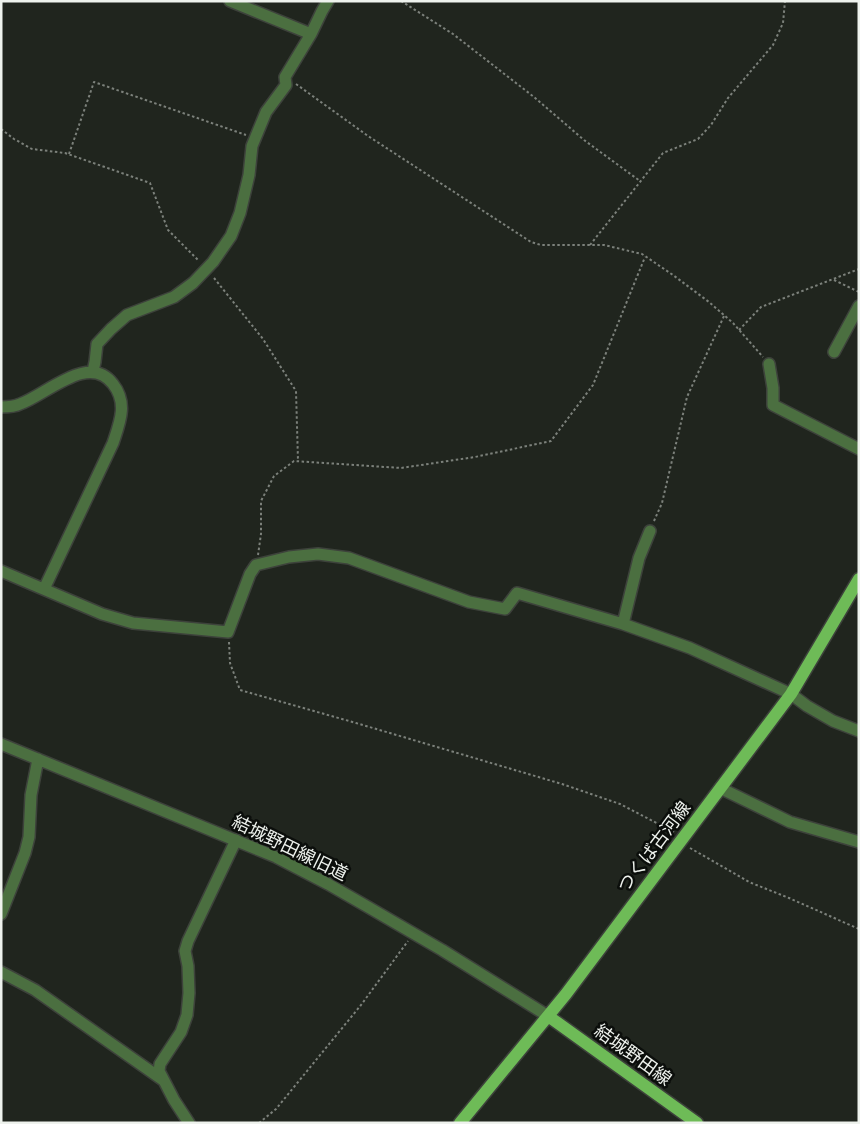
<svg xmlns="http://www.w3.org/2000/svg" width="860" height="1124" viewBox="0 0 860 1124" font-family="Arial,'Noto Sans JP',sans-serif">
<rect width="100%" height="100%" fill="#20251e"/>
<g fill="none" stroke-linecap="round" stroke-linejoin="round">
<g stroke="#3d423b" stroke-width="14">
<path id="minor" d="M230,1L311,34
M834,352L859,306
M769,364L773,388V405L859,449
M93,371L95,362L97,344L111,329L127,315L174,297L193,283L213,262L231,236L240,213L249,175L252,146L266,112L286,85L285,77L311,34L322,11L328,1
M1,407C8,407 14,407 20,404C46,395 89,352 113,384C128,403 120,422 113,443L44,589
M1,571L102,614L133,623L228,632L250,574L256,565L289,557L318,554L349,558L469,602L505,609L517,593L623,624L690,648L791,694L807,706L833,721L859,731
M623,624L639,558L650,531
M1,744L276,857L328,884L368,907L442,950L548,1016
M720,788L790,822L859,842
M1,914L25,853L29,837L31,795L38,759
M1,972L35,990L163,1080
M189,1123L174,1100L159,1071L160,1064L181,1032L187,1015L189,993L188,966L185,951L188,941L236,840"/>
</g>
<g stroke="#3d423b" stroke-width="15">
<path id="major" d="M548,1016L697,1123
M460,1123L566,994L791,694L859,579"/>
</g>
<path stroke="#7c817b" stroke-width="2" stroke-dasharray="2.5 2.5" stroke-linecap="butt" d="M401,1L453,34L534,97L584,140L640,181
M296,84L368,136L531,242L541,245H604L642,254L673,275L709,302L733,323L763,357
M1,129L14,139L32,149L65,153L150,183L168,230L199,261
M69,154L94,82L246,135
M590,245L663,153L698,139L711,125L728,98L773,45L783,23L785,1
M214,278L263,339L296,391L298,461
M834,280L859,292
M739,330L761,307L859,269
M654,521L662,503L687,397L724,316
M258,555L261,534V501L274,476L294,461L401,468L475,457L551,441L593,385L645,257
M229,642L230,663L240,690L356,723L562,784L620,804L674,832
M690,848L749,882L789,898L859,929
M259,1123L276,1109L361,1005L408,941"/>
<use href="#minor" stroke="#4b6f40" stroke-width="11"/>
<use href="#major" stroke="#6ebb57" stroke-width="12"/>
</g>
<g text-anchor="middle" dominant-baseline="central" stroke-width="5" stroke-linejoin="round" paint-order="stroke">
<g font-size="18" fill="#eef2ed" stroke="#0b0e0b">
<text transform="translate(654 847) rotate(-53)">つくば古河線</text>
<text transform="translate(290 848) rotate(26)">結城野田線旧道</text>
<text transform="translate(633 1055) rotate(36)">結城野田線</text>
</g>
</g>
<rect width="860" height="1124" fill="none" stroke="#eef2ed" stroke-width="5"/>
</svg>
